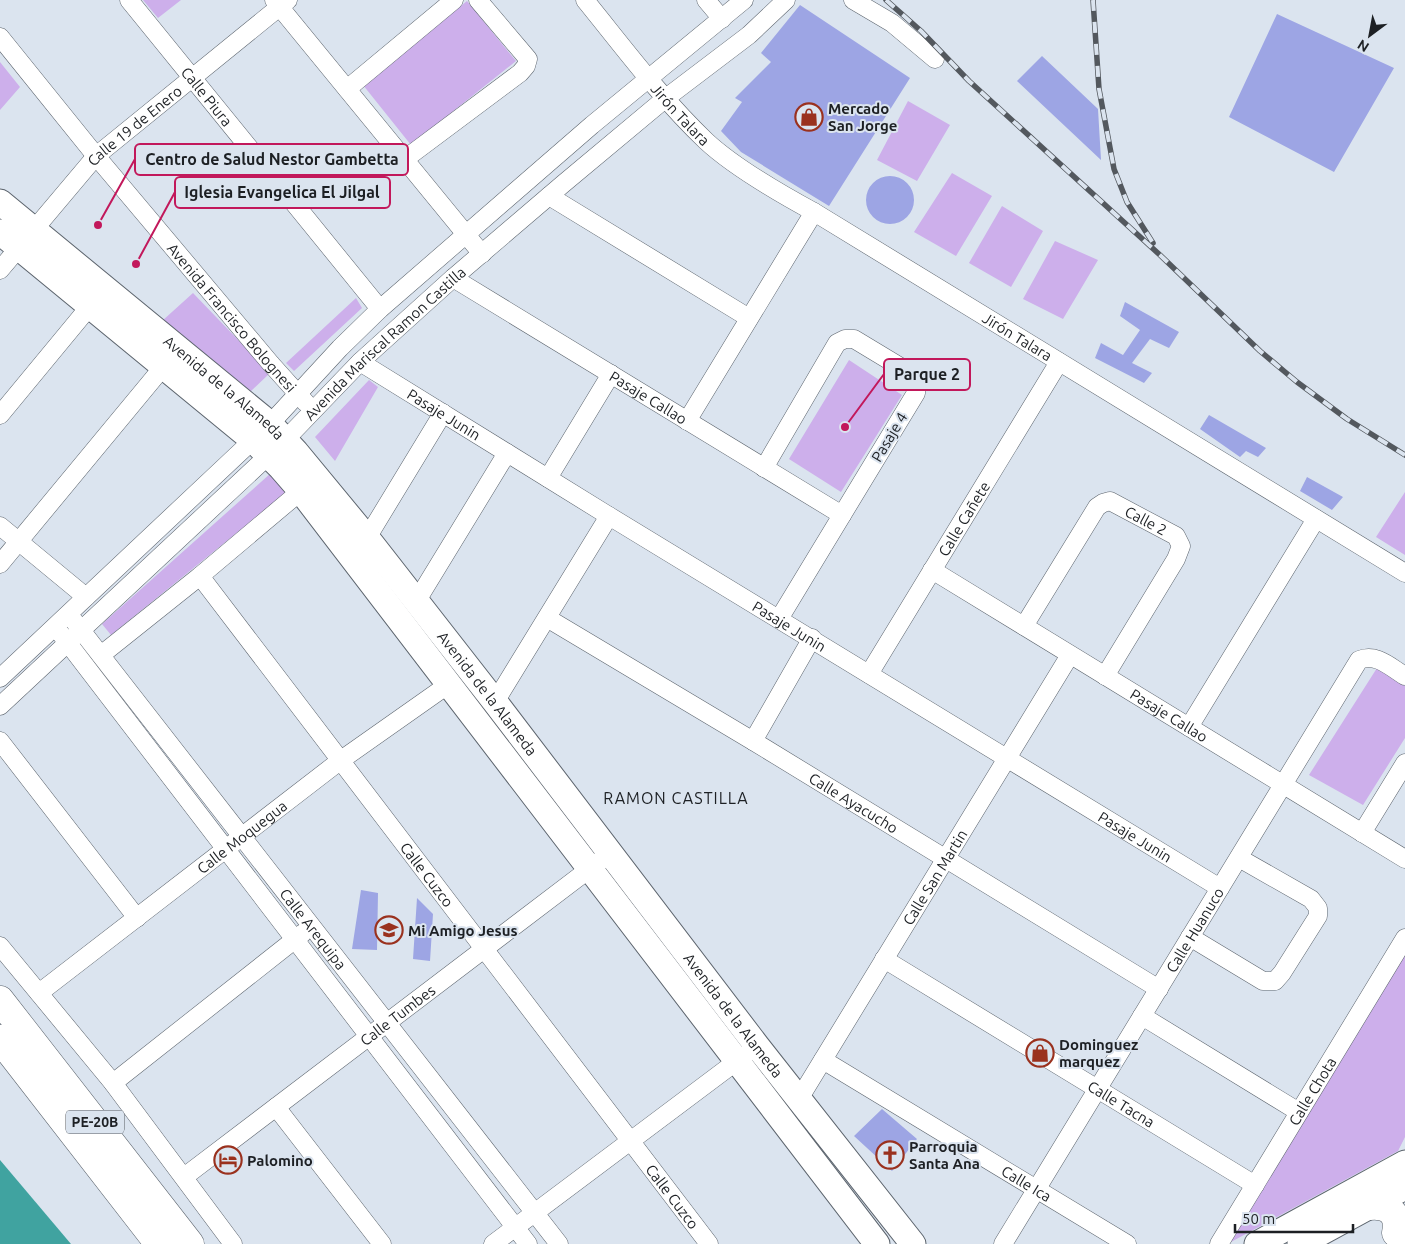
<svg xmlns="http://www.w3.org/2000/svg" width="1405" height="1244" viewBox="0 0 1405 1244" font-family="Ubuntu,sans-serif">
<rect width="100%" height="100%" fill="#dbe4ef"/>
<path fill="#cdafeb" d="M143,0H181L158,18Z
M467,1L516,61L411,145L363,85Z
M0,62L20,87L0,110Z
M908,101L950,125L917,181L877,160Z
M952,173L992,196L956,256L914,232Z
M1002,206L1043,231L1011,287L969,263Z
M1055,241L1098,260L1063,319L1023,299Z
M193,293L270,373L250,392L162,321Z
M356,298L362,308L294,371L286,363Z
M849,360L902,395L841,492L789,459Z
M369,380L378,387L335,461L315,437Z
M271,473L286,493L111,635L102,624Z
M1405,492V555L1376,537Z
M1377,668L1405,686V738L1363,805L1309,775Z
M1405,948V1137L1398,1151L1231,1242Z"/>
<path fill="#40a3a0" d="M0,1160L71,1244H0Z"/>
<path fill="#9da5e4" d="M800,5L910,78L829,206L741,152L721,131L742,102L735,98L771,62L761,53Z
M1277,14L1394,68L1334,172L1229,117Z
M1042,56L1098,109L1101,160L1017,81Z
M866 200a24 24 0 1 1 48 0a24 24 0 1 1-48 0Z
M1125,302L1179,332L1169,348L1150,339L1132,363L1152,373L1144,383L1095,358L1101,343L1123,355L1140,330L1120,316Z
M1209,415L1266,448L1258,457L1246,451L1240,457L1200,429Z
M1307,477L1343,497L1332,510L1300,491Z
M361,890L378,893L377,950L352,949Z
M417,898L433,914L430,961L413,959Z
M882,1109L917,1139L892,1171L854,1136Z"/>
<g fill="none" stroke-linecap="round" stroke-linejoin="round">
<g stroke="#5c646d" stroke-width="19">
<g id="street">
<path id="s1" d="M129,0L380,309"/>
<path d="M274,0L482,254"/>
<path id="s2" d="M585,0C624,48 661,98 706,141C735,168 779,193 814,212L1405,573"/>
<path d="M706,0L722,19"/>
<path d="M853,0L892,23L935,59"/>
<path id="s3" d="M0,37L96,156L271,364L306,403"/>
<path d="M347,89L454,0"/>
<path d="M405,159L520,73L526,66L528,59L478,0"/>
<path d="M549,196L749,318"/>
<path id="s4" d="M0,270L96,156L288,0"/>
<path id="s5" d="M453,278L842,515"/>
<path id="s6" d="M360,362L609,516L1220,888"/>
<path d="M0,415L90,306"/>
<path d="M687,421L814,212"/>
<path d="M764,468L837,343L845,339H854L912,374L917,382L916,393L779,619"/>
<path d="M548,478L611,374"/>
<path d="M0,526L86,597"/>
<path d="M367,538L443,413"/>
<path d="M0,564L163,367"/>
<path id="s7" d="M932,570L1405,859"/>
<path id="s8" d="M200,576L709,1244"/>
<path d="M416,602L507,453"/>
<path id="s9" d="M547,618L753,741L1159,989"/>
<path id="s10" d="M74,621L559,1244"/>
<path id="s11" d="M1024,626L1097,507L1103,503L1110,501L1176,536L1181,546L1176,559L1105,676"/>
<path d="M61,634L528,1244"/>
<path d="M101,655L200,576L301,491"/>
<path id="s12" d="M869,674L1059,362"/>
<path d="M0,678L270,424L340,348L380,309L592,125L744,0"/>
<path d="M495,702L609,516"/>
<path id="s13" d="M0,706L285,440L360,362L453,278L563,184L666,98L749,35L786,0"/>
<path d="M1189,727L1316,519"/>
<path d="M0,741L137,918"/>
<path d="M753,741L812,638"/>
<path d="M1362,833L1405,763"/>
<path d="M1190,937L1263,981H1275L1282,973L1318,916V908L1311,899L1239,858"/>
<path d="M0,946L113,1083L233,1244"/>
<path id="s14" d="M884,959L1255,1185"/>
<path id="s15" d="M39,993L341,760L449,684"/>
<path d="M1142,1016L1299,1112"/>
<path id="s16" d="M823,1060L1127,1244"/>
<path d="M113,1083L303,933"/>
<path id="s17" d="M799,1099L1070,655"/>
<path d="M276,1107L382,1244"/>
<path id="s18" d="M184,1177L609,854"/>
<path d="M493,1244L745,1055"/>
<path id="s19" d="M1003,1244L1359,660C1377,653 1390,667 1405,676"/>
<path id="s20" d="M1219,1244L1405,938"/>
</g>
</g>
<g stroke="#5c646d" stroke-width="27">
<g id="secondary">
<path id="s21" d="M0,202L270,424L296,452L367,538L495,702L757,1046L913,1244"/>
<path d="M0,232L253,440L281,468L301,491L877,1244"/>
<path d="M1257,1244L1405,1163"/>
<path d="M1300,1244L1405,1187"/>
</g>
</g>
<g stroke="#5c646d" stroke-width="29">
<path id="primary" d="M1369,1206C1388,1204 1400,1213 1396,1233"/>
</g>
<g stroke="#5c646d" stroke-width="29">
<path id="highway" d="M0,1000L190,1244
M0,1039L159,1244"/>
</g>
<use href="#street" stroke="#fff" stroke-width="18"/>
<use href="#secondary" stroke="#fff" stroke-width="25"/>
<use href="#primary" stroke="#fff" stroke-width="28"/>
<use href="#highway" stroke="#fff" stroke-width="28"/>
<g stroke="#53585e" stroke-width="5.5">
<path id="rail" d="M886,0L921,31L969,81L1160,255L1260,351L1297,382L1347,419L1405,455
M1093,0L1099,89L1114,169L1127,202L1153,243"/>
</g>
<use href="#rail" stroke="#dbe4ef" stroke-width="4" stroke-dasharray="11" stroke-linecap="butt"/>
</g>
<defs>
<g id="shop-ring" transform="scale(1.4375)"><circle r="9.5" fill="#dbe4ef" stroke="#9a311e" stroke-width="1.5"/><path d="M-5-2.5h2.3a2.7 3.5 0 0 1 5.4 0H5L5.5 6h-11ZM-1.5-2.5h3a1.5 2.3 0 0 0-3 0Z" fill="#9a311e"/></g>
<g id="school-ring" transform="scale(1.4375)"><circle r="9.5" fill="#dbe4ef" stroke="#9a311e" stroke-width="1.5"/><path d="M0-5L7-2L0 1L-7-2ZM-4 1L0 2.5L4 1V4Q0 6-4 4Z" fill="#9a311e"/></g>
<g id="church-ring" transform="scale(1.4375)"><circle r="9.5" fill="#dbe4ef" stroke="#9a311e" stroke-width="1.5"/><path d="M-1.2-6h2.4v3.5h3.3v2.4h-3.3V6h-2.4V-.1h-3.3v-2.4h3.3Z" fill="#9a311e"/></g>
<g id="hotel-ring" transform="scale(1.4375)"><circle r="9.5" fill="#dbe4ef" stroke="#9a311e" stroke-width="1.5"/><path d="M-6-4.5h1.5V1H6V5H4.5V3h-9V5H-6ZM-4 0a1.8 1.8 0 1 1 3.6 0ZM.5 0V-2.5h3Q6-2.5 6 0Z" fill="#9a311e"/></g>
</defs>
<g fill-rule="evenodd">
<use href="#shop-ring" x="809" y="117"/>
<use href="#school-ring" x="389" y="930"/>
<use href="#shop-ring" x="1040" y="1053"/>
<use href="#church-ring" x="890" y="1155"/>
<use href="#hotel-ring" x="228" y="1160"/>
</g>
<g text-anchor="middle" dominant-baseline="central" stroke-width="4" stroke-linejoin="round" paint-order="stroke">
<rect fill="#dbe4ef" stroke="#565b61" stroke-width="1" x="66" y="1110.5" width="58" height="23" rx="4"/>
<g font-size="14" font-weight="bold" fill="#1d2024">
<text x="95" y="1122">PE-20B</text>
</g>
<g font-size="15" fill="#1d2024" stroke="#dbe4ef">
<text stroke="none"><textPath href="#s1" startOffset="124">Calle Piura</textPath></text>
<text stroke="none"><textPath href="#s2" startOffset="149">Jirón Talara</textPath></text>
<text stroke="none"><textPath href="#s4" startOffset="198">Calle 19 de Enero</textPath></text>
<text stroke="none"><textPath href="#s3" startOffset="364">Avenida Francisco Bolognesi</textPath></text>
<text stroke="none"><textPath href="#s2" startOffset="554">Jirón Talara</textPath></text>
<text stroke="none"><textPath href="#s13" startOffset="529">Avenida Mariscal Ramon Castilla</textPath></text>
<text stroke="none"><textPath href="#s21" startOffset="291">Avenida de la Alameda</textPath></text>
<text stroke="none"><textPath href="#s5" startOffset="229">Pasaje Callao</textPath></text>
<text stroke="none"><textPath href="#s6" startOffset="99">Pasaje Junin</textPath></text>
<text transform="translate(889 437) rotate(-59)">Pasaje 4</text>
<text stroke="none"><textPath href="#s12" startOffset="182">Calle Cañete</textPath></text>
<text stroke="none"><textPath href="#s11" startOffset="195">Calle 2</textPath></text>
<text stroke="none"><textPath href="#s6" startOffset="504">Pasaje Junin</textPath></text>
<text stroke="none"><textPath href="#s21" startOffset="696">Avenida de la Alameda</textPath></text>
<text stroke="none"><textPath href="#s7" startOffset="278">Pasaje Callao</textPath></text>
<text stroke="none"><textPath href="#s9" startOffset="358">Calle Ayacucho</textPath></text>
<text stroke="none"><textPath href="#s15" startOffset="256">Calle Moquegua</textPath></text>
<text stroke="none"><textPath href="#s6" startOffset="909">Pasaje Junin</textPath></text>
<text stroke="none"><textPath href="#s8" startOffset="375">Calle Cuzco</textPath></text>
<text stroke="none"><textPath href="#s17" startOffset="260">Calle San Martin</textPath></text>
<text stroke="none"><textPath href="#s10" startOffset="390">Calle Arequipa</textPath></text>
<text stroke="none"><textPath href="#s19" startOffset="368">Calle Huanuco</textPath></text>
<text stroke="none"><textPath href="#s18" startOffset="268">Calle Tumbes</textPath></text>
<text stroke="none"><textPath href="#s21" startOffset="1101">Avenida de la Alameda</textPath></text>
<text stroke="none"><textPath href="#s20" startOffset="179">Calle Chota</textPath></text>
<text stroke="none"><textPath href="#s14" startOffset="278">Calle Tacna</textPath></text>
<text stroke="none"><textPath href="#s16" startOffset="238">Calle Ica</textPath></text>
<text stroke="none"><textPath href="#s8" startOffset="780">Calle Cuzco</textPath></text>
</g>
<g font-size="15" font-weight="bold" fill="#1d2024" stroke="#dbe4ef" text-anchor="start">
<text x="828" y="108">Mercado<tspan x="828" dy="17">San Jorge</tspan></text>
<text x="408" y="930">Mi Amigo Jesus</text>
<text x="1059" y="1044">Dominguez<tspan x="1059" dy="17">marquez</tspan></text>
<text x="909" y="1146">Parroquia<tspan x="909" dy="17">Santa Ana</tspan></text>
<text x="247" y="1160">Palomino</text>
</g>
<g font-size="16" letter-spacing="1" fill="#1d2024" stroke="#dbe4ef">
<text x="676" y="798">RAMON CASTILLA</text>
</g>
</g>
<path fill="none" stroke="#c2185b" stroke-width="2" d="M98 225L135 159M136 264L175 192M845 427L884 374"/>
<g fill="#c2185b" stroke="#dbe4ef" stroke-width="2">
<circle cx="98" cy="225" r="5"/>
<circle cx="136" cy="264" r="5"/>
<circle cx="845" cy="427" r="5"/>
</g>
<g fill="#dbe4ef" stroke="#c2185b" stroke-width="2">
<rect x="135" y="144" width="273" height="31" rx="5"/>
<rect x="175" y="177" width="215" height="31" rx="5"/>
<rect x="884" y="359" width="86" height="31" rx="5"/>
</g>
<g font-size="16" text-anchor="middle" font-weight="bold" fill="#1d2024">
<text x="272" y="165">Centro de Salud Nestor Gambetta</text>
<text x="282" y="198">Iglesia Evangelica El Jilgal</text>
<text x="927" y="380">Parque 2</text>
</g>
<g transform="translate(1370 35) rotate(212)" stroke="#dbe4ef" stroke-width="4" paint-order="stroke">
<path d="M0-4L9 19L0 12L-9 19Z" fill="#1d2024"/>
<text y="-8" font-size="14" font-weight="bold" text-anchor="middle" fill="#1d2024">N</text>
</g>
<path d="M1235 1224v8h118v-8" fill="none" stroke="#1d2024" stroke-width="2.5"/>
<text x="1242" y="1224" font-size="15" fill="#1d2024" stroke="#dbe4ef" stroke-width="4" paint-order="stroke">50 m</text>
</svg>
